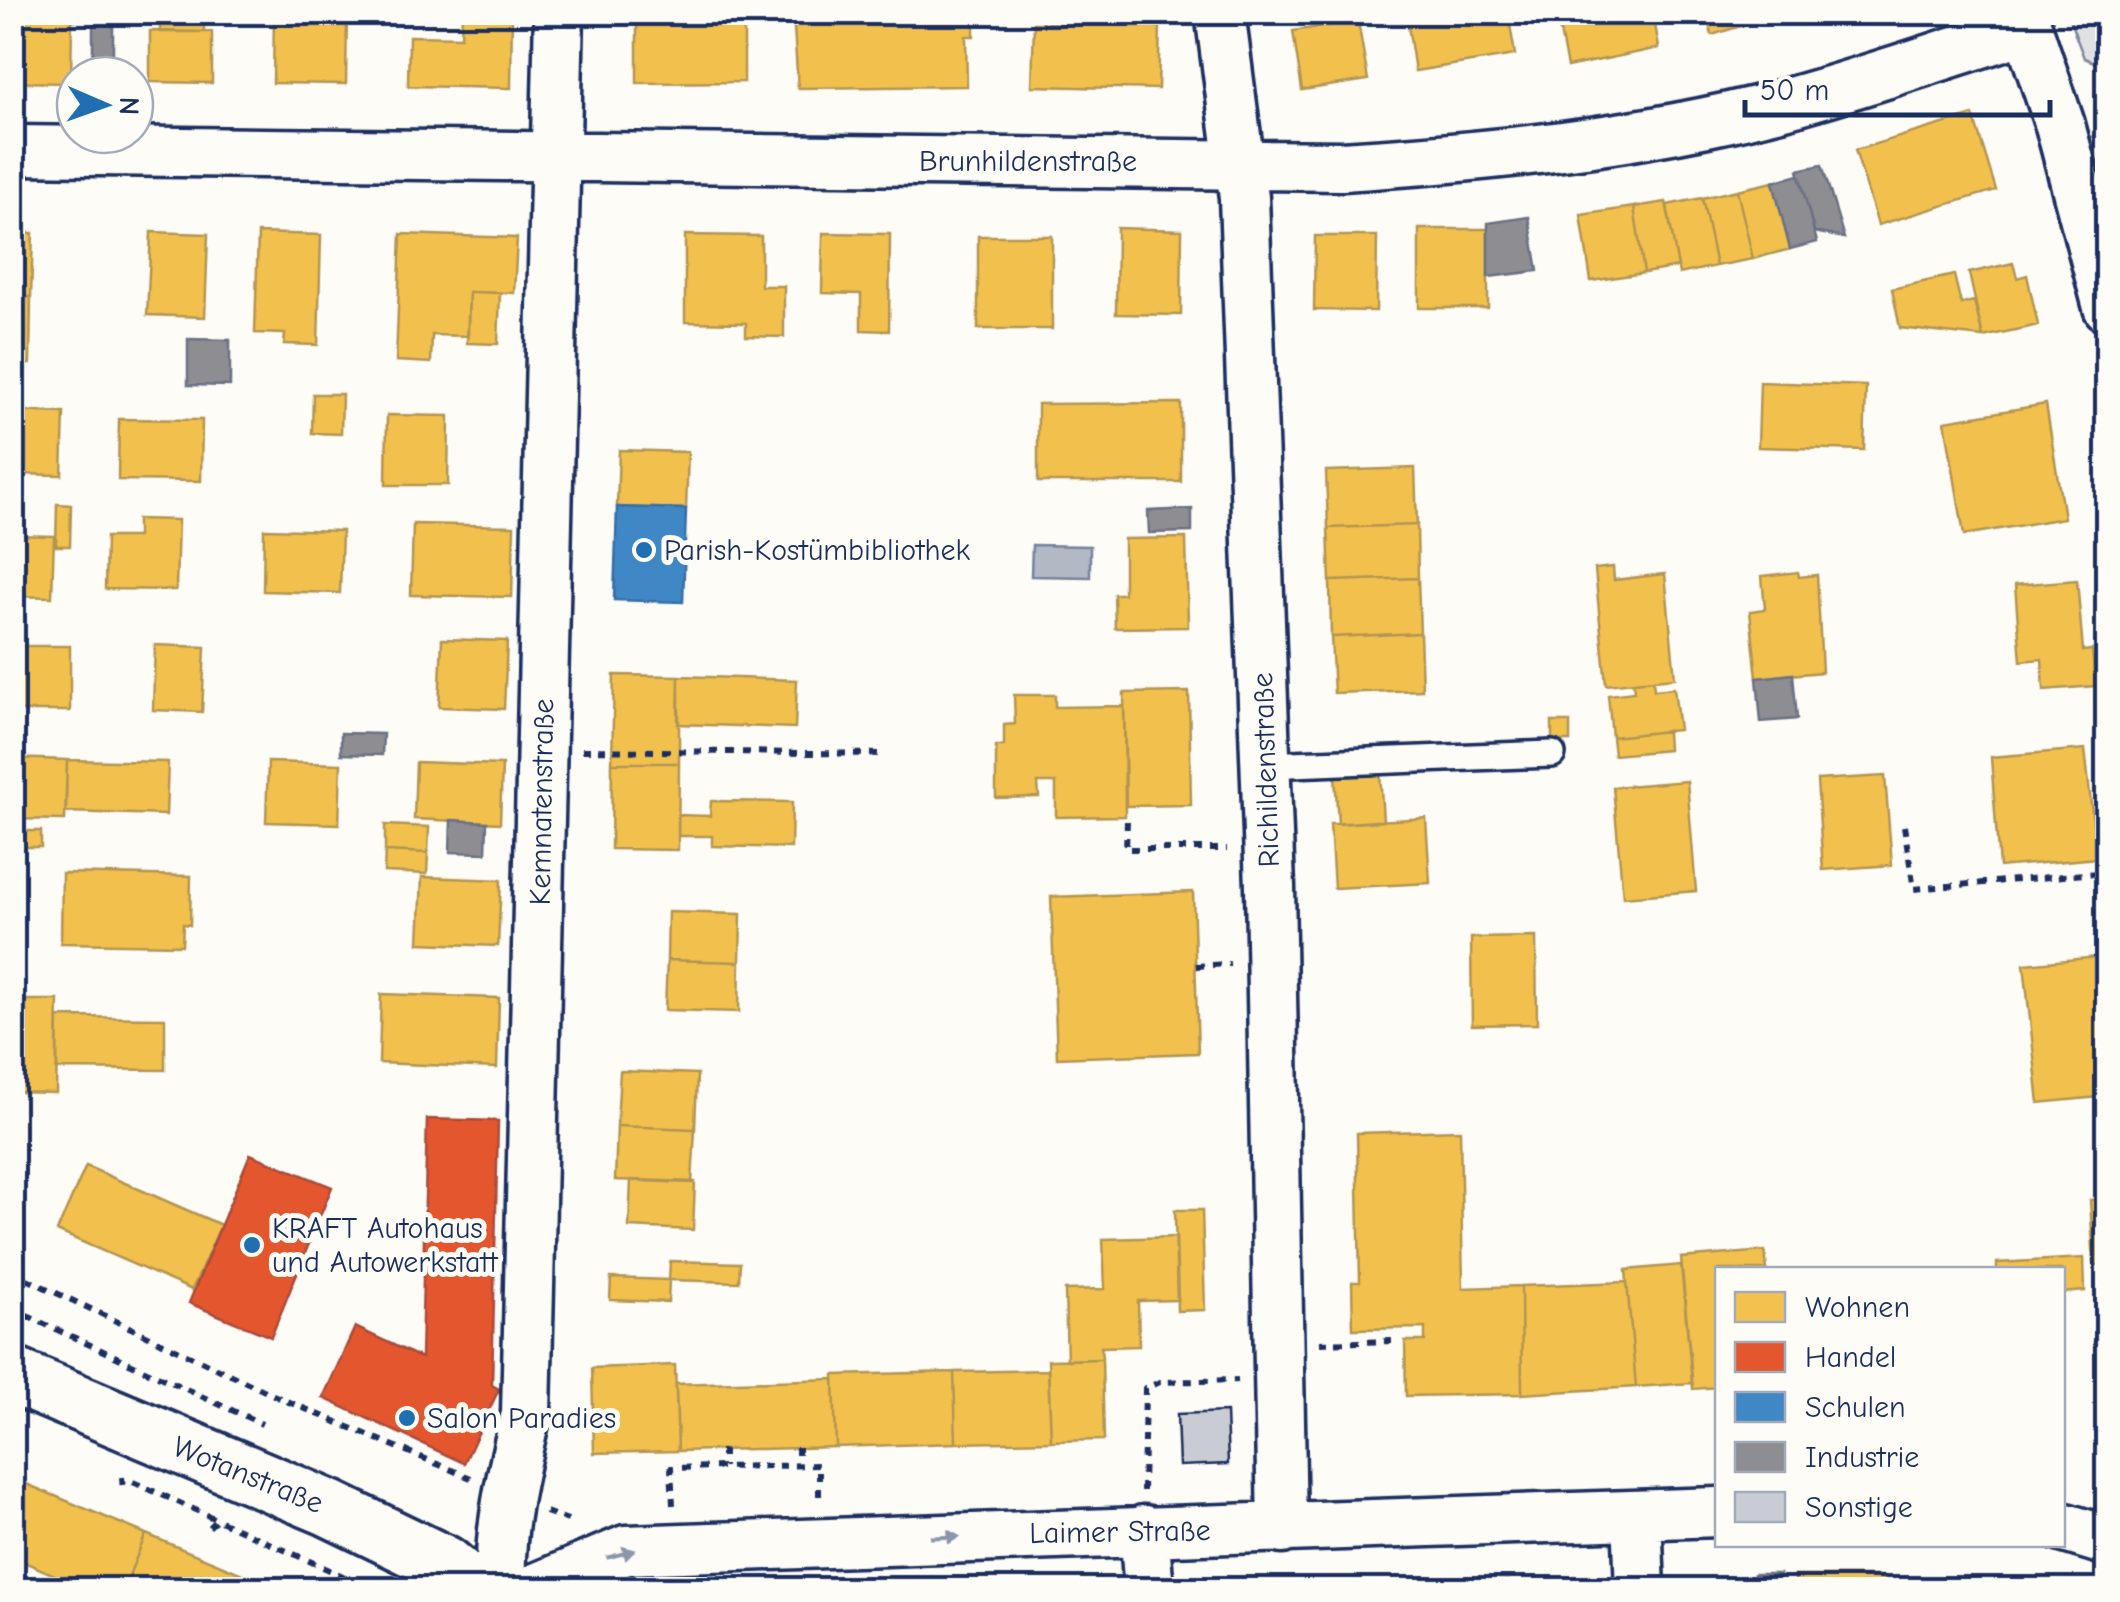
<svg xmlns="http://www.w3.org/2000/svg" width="2120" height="1602" viewBox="0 0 2120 1602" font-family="'Comic Neue',sans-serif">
<rect width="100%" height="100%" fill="#fdfcf7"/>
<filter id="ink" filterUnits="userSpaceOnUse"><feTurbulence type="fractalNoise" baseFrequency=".01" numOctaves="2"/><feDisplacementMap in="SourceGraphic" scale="20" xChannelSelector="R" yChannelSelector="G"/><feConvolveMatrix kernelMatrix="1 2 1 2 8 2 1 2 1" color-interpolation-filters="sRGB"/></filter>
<g filter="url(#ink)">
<path fill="#e0e1e3" stroke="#7e88a0" stroke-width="2.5" d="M2067,13H2107V67L2084,58Z
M2107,136V216L2084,137Z"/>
<path fill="#b3b8c5" stroke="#76819c" stroke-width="2.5" d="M1032,545L1090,546V577L1031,576Z"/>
<path fill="#f2c14e" stroke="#b29553" stroke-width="2.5" d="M12,12H81V20H72L71,83L12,82Z
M160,12H204V32H160Z
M274,12L347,13L346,84L273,83Z
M462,12H512L511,88L408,86L409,36L461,37Z
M637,12H744V82L637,83Z
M793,12H974V36H966L967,86L798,88Z
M1406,12H1508L1515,55L1415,71Z
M1556,12H1653L1659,48L1567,67Z
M1705,12H1786L1712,35Z
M1358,21L1368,80L1302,90L1293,31Z
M1034,23L1160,26L1158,89L1032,86Z
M150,31L212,32V83L150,82Z
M1973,115L1996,190L1878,225L1855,150Z
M1773,182L1790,249L1753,259L1737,190Z
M1737,190L1753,259L1716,266L1702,198Z
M1702,198L1716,266L1679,274L1667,205Z
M1666,202L1678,267L1644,273L1634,207Z
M1634,207L1644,273L1591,281L1581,215Z
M1117,228L1182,230L1181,315L1116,314Z
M1419,229H1488V308H1419Z
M151,232L208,234L205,317L147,315Z
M12,233H33L31,297H12Z
M258,233L321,235L318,345L284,344L285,334L255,333Z
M823,233L890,234L889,331L861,330V294L822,293Z
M401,234L517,238L514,293L469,292L468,336L432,335L431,363L396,361Z
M685,235L761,236V286H784V337L746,336V323L685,322Z
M978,236H1052V329H978Z
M1315,236H1377L1376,311L1314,310Z
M2013,263L2017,278L2027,275L2038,325L1983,337L1969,273Z
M1954,275L1961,304L1974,301L1983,337L1900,328L1892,289Z
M469,292L500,293L498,344L467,343Z
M12,297H31L30,364H12Z
M1760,382L1866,386L1864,450L1758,447Z
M313,394H342L341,434L312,433Z
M1181,403V482H1038V404Z
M2046,404L2064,518L1964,535L1945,421Z
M12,411L64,413L62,475L12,474Z
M387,415L449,416L448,485H386Z
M119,419L202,420L201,481L118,480Z
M619,450L688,452L686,509L617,507Z
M1415,468L1417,525L1328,528L1326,471Z
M57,504L71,505L70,546H56Z
M137,519L178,520L176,590L105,589L106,537H137Z
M413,524L514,526L512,597L411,595Z
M1417,525L1418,578L1330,581L1328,528Z
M264,529L342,531L340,593L263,591Z
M12,535L54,536L52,597L12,596Z
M1186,538L1188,627L1115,628L1114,594H1124V539Z
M1613,567L1614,580L1665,574L1675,678L1606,685L1595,569Z
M1798,572L1799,577L1817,575L1822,672L1757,678L1750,611L1765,609L1762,576Z
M1418,578L1420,633L1331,637L1330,581Z
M2077,580L2083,651L2092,650L2095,686L2044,690L2042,659L2021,661L2015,585Z
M1420,633L1422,690L1334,693L1331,637Z
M442,639L507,641L504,709L439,707Z
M155,645L205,647L202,712L153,710Z
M12,646H70V711H12Z
M614,675L679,676V763H612Z
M679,676L797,680L795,728L678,724Z
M1653,680L1654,690L1674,688L1679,730L1612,737L1608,695L1634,692L1633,682Z
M1189,692L1191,805L1126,806L1124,693Z
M1014,695H1055V707L1124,706L1125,816L1056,817V783H1038L1039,797L996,798V746H1004V725L1015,724Z
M1552,722H1570V741H1552Z
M1667,731L1668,750L1614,755L1612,737Z
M2085,749L2097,858L1999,867L1991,757Z
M12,758L67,760L65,820L12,819Z
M67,760L168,762L166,815L66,812Z
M268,762L341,764L339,824L266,822Z
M416,762L502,765L500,823L414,819Z
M612,763H679L678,850L611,849Z
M1380,772L1383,821L1338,824L1335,775Z
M1885,776L1892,865L1823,870L1817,780Z
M1687,781L1696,891L1623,897L1613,787Z
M711,801L792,802L791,848L712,846V836H678V815L710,816Z
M1426,818L1430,883L1334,888L1330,824Z
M385,825L429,827L428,853L385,851Z
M12,831H41V847H12Z
M385,851L428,853L427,874L384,872Z
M62,873L191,876L190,925L183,924L182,945L61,943Z
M422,877L501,880L498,946L419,943Z
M1193,892L1198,1053L1057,1058L1051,897Z
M668,912L741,914L740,962L667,960Z
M1536,937L1537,1024L1472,1025L1471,938Z
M2108,956V1096L2039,1103L2024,964Z
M667,960L740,962L739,1012L665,1010Z
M381,994L499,998L497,1068L379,1063Z
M12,1000H58L56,1093L12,1092Z
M58,1017L165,1018V1070L57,1069Z
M620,1071L697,1074L695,1129L617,1126Z
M617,1126L695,1129L692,1183L615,1180Z
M1460,1130L1463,1288L1521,1286L1522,1394L1406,1396L1405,1341H1425V1328L1353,1329L1352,1282H1360L1357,1133Z
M86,1166L221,1225L192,1290L57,1231Z
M631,1180L695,1182L693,1230L629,1227Z
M2108,1199V1264L2094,1265L2090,1200Z
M1175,1210H1202L1205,1310L1177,1311Z
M1176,1237L1178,1300L1138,1301L1139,1346L1101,1347L1102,1359L1067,1360L1065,1290L1105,1289L1103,1239Z
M1765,1251L1767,1270H1718V1387L1693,1389L1681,1258Z
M2084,1258L2085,1291L2062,1293V1270H1997V1263Z
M670,1261L740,1263L739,1282L669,1280Z
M1681,1265L1692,1383L1636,1387L1626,1270Z
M611,1278L669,1280L668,1302L610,1300Z
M1627,1282L1636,1387L1522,1394L1521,1286Z
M2108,1341V1399L2100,1400L2094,1342Z
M1102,1359L1104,1440L1051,1441L1048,1360Z
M675,1365L678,1451L594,1453L592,1368Z
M1048,1370L1051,1441L956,1443L954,1372Z
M954,1372L956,1443L836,1447L834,1375Z
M834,1379L836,1447L678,1451L676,1384Z
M12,1478L146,1534L123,1590H90L12,1557Z
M146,1534L240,1573L233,1590H123Z
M240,1573L277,1590H233Z
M1795,1576H1884L1885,1590H1795Z
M1508,1581V1590H1384V1584Z
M1384,1583V1590L1208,1586Z"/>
<path fill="#e4572e" stroke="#a84b3c" stroke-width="2.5" d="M427,1119L498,1121L492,1385L499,1389L464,1463L323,1398L355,1327L421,1358Z
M250,1154L332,1187L271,1337L189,1303Z"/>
<path fill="#3f88c5" stroke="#346da6" stroke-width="2.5" d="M617,507L686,509L683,602L614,600Z"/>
<path fill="#8d8d92" stroke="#6b7182" stroke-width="2.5" d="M93,12H113V75H93Z
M1822,165L1844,238L1814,232L1798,170Z
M1799,175L1817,242L1790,249L1773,182Z
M1529,217L1538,271L1488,277V223Z
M188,339L230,340V386L188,385Z
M1192,509V532L1149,533L1148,511Z
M1793,674L1797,719L1761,722L1757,678Z
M341,733L383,734L382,755L341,754Z
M451,820L487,822L486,853L450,852Z
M1754,1574H1780V1590H1754Z"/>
<path fill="#c9ccd3" stroke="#1b2f5e" stroke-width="2.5" d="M1226,1412L1228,1464L1179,1466L1177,1414Z"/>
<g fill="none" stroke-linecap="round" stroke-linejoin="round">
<g stroke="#1b2f5e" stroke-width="32">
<path id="lane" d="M1265,765L1552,754"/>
</g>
<g stroke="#1b2f5e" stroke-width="55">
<path id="street" d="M1220,12L1244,198L1270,887L1282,1529
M2022,12L2060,125L2108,307
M12,150L1342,166C1490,157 1636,142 1780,105C1863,83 1945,54 2027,28
M1637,1515L1640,1590
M2062,1527L2108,1541
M1144,1530L1149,1590
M501,1590C498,1529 512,1473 526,1414L559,12
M531,1590L626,1550L1718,1512"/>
</g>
<g stroke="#1b2f5e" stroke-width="62">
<path id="secondary" d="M12,1375L329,1508L445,1564L476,1590"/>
</g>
<path stroke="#1b2f5e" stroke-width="6" stroke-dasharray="8 8" stroke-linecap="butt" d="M582,750L881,754
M1127,821L1126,849H1227
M1904,826L1914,889L2108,872
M1196,966L1230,964
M12,1272L284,1400L471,1478
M12,1309L262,1424
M1320,1343L1394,1341
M798,1447V1465
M723,1449V1467
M122,1477L123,1491
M133,1482L374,1590
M1143,1491L1145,1388L1160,1382L1238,1380
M673,1505L671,1468L819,1465V1502
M546,1512L568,1520
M209,1527L218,1518"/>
<use href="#lane" stroke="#fdfcf7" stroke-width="25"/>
<use href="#street" stroke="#fdfcf7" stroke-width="48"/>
<use href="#secondary" stroke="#fdfcf7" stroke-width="55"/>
</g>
<defs><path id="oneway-solid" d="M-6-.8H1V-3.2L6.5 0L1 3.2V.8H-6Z" transform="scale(2.5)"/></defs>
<g fill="#8c96aa">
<use href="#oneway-solid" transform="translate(945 1537) rotate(-2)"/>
<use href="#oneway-solid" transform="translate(621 1554) rotate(-15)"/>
</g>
</g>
<g fill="#1f6fb2" stroke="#fdfcf7" stroke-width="4">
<circle cx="644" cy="550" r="10"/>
<circle cx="252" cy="1245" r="10"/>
<circle cx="407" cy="1418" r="10"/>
</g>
<g text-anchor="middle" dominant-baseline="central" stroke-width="10" stroke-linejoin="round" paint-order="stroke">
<g font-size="30" fill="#1b2f5e" stroke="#fdfcf7">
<text x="1028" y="161">Brunhildenstraße</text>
<text transform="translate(1266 770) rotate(-92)">Richildenstraße</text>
<text transform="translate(542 802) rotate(-89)">Kemnatenstraße</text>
<text transform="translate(248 1475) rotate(22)">Wotanstraße</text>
<text transform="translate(1120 1532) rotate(-1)">Laimer Straße</text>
</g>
<g font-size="30" fill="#1b2f5e" stroke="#fdfcf7" text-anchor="start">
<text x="664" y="550">Parish-Kostümbibliothek</text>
<text x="272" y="1228">KRAFT Autohaus<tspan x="272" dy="34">und Autowerkstatt</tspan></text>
<text x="427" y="1418">Salon Paradies</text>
</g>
</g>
<rect width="2120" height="1602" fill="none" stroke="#fdfcf7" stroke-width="50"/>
<rect x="25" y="25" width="2070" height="1552" fill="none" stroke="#1b2f5e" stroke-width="4" filter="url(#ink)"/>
<rect x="1715" y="1267" width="350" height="280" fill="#fdfcf7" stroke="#a3aaba" stroke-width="2.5"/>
<rect x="1735" y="1292" width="50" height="30" fill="#f2c14e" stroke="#a3aaba" stroke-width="2.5"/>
<text x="1805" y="1317" font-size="30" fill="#1b2f5e">Wohnen</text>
<rect x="1735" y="1342" width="50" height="30" fill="#e4572e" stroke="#a3aaba" stroke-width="2.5"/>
<text x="1805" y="1367" font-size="30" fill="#1b2f5e">Handel</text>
<rect x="1735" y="1392" width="50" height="30" fill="#3f88c5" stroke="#a3aaba" stroke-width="2.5"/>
<text x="1805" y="1417" font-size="30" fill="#1b2f5e">Schulen</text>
<rect x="1735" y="1442" width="50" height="30" fill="#8d8d92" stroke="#a3aaba" stroke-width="2.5"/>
<text x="1805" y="1467" font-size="30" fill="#1b2f5e">Industrie</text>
<rect x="1735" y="1492" width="50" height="30" fill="#c9ccd3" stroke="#a3aaba" stroke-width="2.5"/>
<text x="1805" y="1517" font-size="30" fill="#1b2f5e">Sonstige</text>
<g transform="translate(105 105) rotate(92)"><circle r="48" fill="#fdfcf7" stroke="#a3aaba" stroke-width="2.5"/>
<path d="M0-8L18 38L0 25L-18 38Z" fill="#1f6fb2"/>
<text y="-15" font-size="28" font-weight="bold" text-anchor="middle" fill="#1b2f5e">N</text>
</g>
<path d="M1745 100v15h305v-15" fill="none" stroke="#1b2f5e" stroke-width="5"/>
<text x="1760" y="100" font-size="30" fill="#1b2f5e" stroke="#fdfcf7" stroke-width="8" paint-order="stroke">50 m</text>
</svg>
